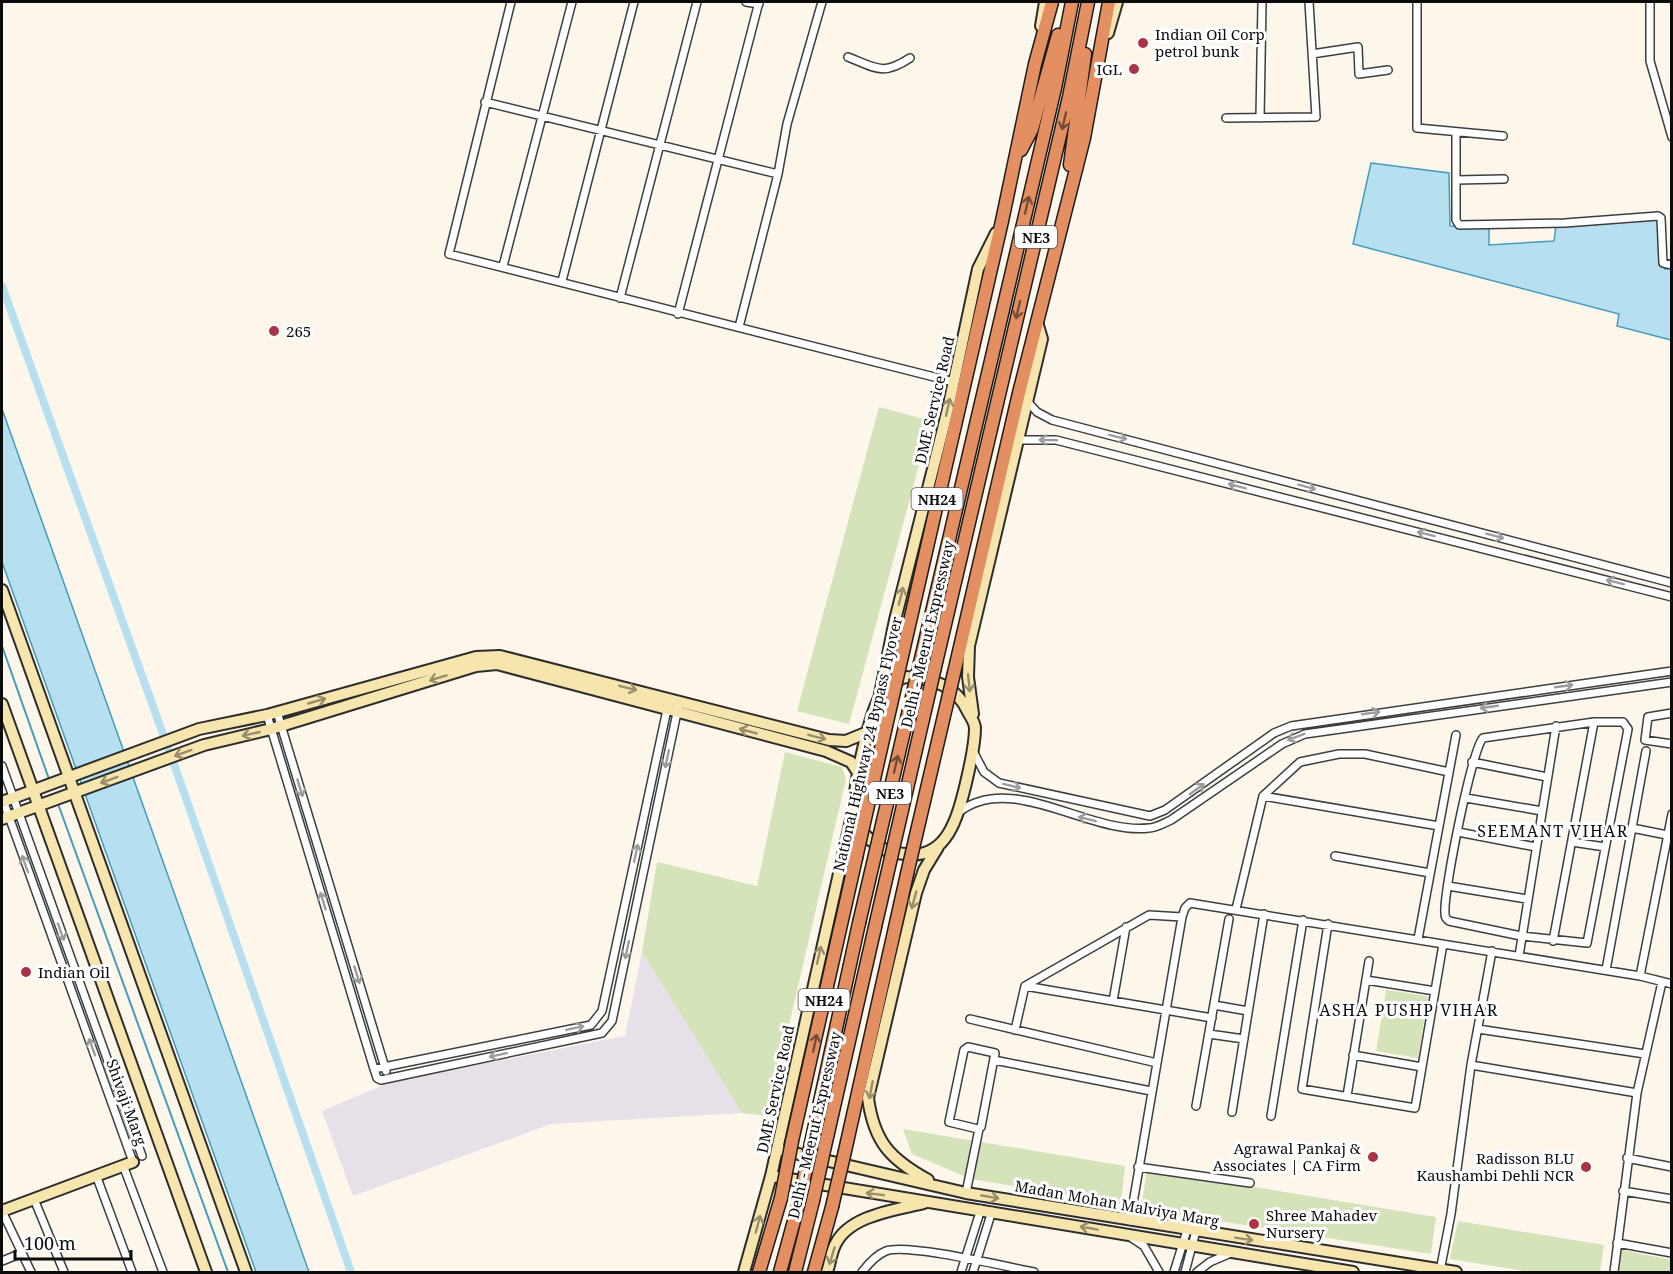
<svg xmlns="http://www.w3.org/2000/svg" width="1673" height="1274" viewBox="0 0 1673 1274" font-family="'Noto Serif',serif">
<rect width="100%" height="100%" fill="#fdf7eb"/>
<path fill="#e7e0e9" d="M642,952L742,1113L551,1124L353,1196L322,1111L390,1082L625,1036Z"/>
<path fill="#d4e3b9" d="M879,407L931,421L849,724L797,711Z
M785,752L842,767L846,779L768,1116L742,1113L642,952L657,862L757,886Z
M1386,990L1428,996L1418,1058L1376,1051Z
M903,1129L1125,1166L1121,1204L971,1179L912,1154Z
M1147,1169L1436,1217L1431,1254L1141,1209Z
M1458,1221L1604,1245L1600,1272H1531L1450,1259Z
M1622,1250L1671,1260V1272H1619Z"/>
<path fill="#b6e0ef" stroke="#459bbe" stroke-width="1.5" d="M1371,163L1449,173L1450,226L1489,228V245L1554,241L1556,225L1662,214L1665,269L1671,268V340L1617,326L1619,314L1353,244Z
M2,409L309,1272H256L2,562Z"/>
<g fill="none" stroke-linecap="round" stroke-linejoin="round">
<path stroke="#459bbe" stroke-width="2" d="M2,646L50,782
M57,801L228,1272"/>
<path stroke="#b6e0ef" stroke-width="8" d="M2,286L182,787L351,1272"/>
<g stroke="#3e3e3e" stroke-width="10">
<path id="street" d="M511,2L449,254L954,382
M746,2L759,4
M1417,2V128L1503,136
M1650,2V61L1672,137
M1312,54L1358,47L1359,74L1388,70
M848,57C876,68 883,76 910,58
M485,102L778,174
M1226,118L1316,117L1309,2
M1260,118L1262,2
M1456,133V220L1459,225L1565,223L1658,216L1661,218L1663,263L1672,265
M1456,180L1504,179
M503,266L572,2
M562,281L634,2
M620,298L697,2
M678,314L759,2
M739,327L778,174L787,124L822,2
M1027,401L1037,412L1052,420L1672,583
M1017,440H1056L1672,597
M277,712L386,1071
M1672,713L1648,717L1645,740L1672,744
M267,715L374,1069L377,1078L381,1080L602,1033L612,1021L678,708
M1594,722H1623L1628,729L1587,943L1521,936L1449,921C1446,918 1445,918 1445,913C1443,893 1472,749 1483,738Z
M973,751L984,772L999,783L1150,816L1165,810L1274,733L1291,726L1672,671
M1472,762L1547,777
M2,766L142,1156
M1263,796L1439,826
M1466,798L1542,811
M3,800L133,1162
M959,812C1012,771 1089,835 1149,828C1156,828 1164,823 1171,820L1282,744L1305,734L1672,682
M1632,828L1667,835
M1458,832L1536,847
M1572,842L1605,847
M1335,856L1430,873
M1448,886L1527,899
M1236,909L1263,796L1300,762L1339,754H1365L1449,772
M1328,924L1302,1089L1415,1108L1443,944
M1418,939L1456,735
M1553,941L1594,722
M1519,956L1556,726
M1606,970L1646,751
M1640,976L1672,814
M1366,980L1435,991
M1025,986L1212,1018
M1113,1001L1126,927
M1214,1005L1248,1011
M970,1019L1157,1063
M1478,1029L1645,1054
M1015,1030L1025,986L1149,915L1182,917
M1209,1034L1244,1039
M968,1047L995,1053L981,1127L978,1129L949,1122L964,1050Z
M1353,1055L1422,1067
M994,1060L1151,1091
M1471,1065L1637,1093
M374,1069L591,1025L602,1011L668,705
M1347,1096L1369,961
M1196,1106L1229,919
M1232,1112L1264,914
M1271,1116L1303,920
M1627,1158L1672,1167
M123,1165L163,1272
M1138,1167L1250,1183
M96,1175L132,1272
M1623,1191L1672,1199
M966,1193L979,1129
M34,1199L64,1272
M2,1211L31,1272
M1130,1221L1182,917L1185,908L1190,903L1640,976L1672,984
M1132,1238L1144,1246L1159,1272
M1617,1243L1672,1253
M2,1261L22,1253
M1440,1271L1451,1214L1471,1065L1492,951
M862,1272C869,1263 876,1255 886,1251C907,1243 1008,1267 1034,1272
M961,1272L981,1209
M973,1272L992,1211
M1174,1272L1187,1230
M1185,1272L1196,1231
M1197,1272L1210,1262L1231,1253
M1614,1272L1637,1093L1662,982"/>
</g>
<g stroke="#2d2d2d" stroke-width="14">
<path id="secondary" d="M1041,26L1045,2
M1108,33L1117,2
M2,590L246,1272
M905,677C932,678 956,685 968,712C971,717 975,723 975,728C975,746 970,765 966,783C958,815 948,860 906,854C893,853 886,852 876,844C867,838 860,832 856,821C848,800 869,717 880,696C885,686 895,682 905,677Z
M880,694L895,620L948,409L978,269L996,233
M2,704L206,1272
M973,714L968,677L969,646L1042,339L1037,322
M2,802L199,729L267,715L476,657L500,656L829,740L846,741L868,732
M2,819L204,745L271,729L476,666L497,664L826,751L851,762L859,774
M777,1149L966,1193L1456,1272
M771,1176L1353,1272
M928,1180C890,1159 874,1142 868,1098L916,893L924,870L938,847
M2,1211L133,1162
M744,1272L771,1176L853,811
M827,1272C830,1264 831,1253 835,1245C849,1215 896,1210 924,1203"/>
</g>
<g stroke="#1c1c1c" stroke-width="15">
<path id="highway" d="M1021,150L1032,129L1058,35
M1070,165L1085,54
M902,656L1002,221L1035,64L1052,2
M920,663L1055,88L1072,2
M935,667L1069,97L1088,2
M954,673L1019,393L1084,138L1109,2
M792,1141L856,858
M811,1143L859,923
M825,1146L875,927
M845,1151L907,874
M759,1272L781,1198
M780,1272L800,1199
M795,1272L813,1201
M814,1272L832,1207"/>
</g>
<use href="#street" stroke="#fff" stroke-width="7"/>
<use href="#secondary" stroke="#f6e6ad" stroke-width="10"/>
<use href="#highway" stroke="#e48f62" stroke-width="12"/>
<g stroke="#1c1c1c" stroke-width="15" stroke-linecap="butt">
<path id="highway-bridge" d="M856,858L902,656
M907,874L954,673
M859,923L920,663
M875,927L935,667
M781,1198L792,1141
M800,1199L811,1143
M813,1201L825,1146
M832,1207L845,1151"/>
</g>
<use href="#highway-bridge" stroke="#e48f62" stroke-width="12"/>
</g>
<defs><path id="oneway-shaft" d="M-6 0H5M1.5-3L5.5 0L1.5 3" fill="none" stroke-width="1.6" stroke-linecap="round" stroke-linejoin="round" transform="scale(1.5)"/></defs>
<g stroke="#784d36">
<use href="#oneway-shaft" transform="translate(1064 121) rotate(103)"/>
<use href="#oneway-shaft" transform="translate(1027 205) rotate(-77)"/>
<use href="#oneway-shaft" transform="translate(1018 310) rotate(103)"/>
<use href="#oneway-shaft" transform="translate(896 764) rotate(-77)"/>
<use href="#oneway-shaft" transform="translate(815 1043) rotate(-78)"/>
</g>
<g stroke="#988e6c">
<use href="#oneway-shaft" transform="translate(948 407) rotate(-77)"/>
<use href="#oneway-shaft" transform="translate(901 596) rotate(-76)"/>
<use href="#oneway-shaft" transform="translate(438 678) rotate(163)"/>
<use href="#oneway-shaft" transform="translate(969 683) rotate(84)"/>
<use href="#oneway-shaft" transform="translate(628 688) rotate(14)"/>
<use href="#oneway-shaft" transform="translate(317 701) rotate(-16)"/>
<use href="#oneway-shaft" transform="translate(748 731) rotate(-165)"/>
<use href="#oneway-shaft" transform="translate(251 734) rotate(167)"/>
<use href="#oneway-shaft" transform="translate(817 737) rotate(14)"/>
<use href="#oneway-shaft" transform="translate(183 753) rotate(160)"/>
<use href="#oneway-shaft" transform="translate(109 780) rotate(160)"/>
<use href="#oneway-shaft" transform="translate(914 900) rotate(105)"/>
<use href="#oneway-shaft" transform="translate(819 955) rotate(-77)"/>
<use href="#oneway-shaft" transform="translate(871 1090) rotate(101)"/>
<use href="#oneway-shaft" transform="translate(875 1194) rotate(-173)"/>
<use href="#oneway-shaft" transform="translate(990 1197) rotate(10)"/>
<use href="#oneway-shaft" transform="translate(758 1224) rotate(-75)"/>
<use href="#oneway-shaft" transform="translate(1089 1228) rotate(-170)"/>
<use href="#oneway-shaft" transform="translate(1244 1239) rotate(9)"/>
<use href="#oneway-shaft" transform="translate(832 1256) rotate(107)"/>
</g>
<g stroke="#9d9d9d">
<use href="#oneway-shaft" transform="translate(1118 437) rotate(14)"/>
<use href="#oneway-shaft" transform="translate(1048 440) rotate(-178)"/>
<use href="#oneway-shaft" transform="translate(1237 486) rotate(-165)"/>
<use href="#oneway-shaft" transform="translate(1307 487) rotate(15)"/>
<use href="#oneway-shaft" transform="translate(1426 534) rotate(-166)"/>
<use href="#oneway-shaft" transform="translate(1495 536) rotate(15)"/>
<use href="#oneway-shaft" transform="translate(1615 582) rotate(-166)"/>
<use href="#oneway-shaft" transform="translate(1564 686) rotate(-8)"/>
<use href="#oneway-shaft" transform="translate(1489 707) rotate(172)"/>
<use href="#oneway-shaft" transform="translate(1371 713) rotate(-8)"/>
<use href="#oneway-shaft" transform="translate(1296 737) rotate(159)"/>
<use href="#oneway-shaft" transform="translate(667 759) rotate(102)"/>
<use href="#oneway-shaft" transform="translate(1012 786) rotate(14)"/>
<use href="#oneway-shaft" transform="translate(300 788) rotate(73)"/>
<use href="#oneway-shaft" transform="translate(1197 789) rotate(-36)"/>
<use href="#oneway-shaft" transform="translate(1087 819) rotate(-166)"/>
<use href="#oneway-shaft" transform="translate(636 853) rotate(-78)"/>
<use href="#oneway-shaft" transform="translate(25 864) rotate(-110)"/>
<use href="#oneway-shaft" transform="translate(323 901) rotate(-107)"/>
<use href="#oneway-shaft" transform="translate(61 932) rotate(70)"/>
<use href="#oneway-shaft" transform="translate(627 950) rotate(102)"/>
<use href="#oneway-shaft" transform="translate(357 975) rotate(73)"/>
<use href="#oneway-shaft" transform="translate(575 1028) rotate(-12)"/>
<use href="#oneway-shaft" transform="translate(92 1047) rotate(-110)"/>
<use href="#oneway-shaft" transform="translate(498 1055) rotate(168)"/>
</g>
<g fill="#ab3346" stroke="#fff" stroke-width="2">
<circle cx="1143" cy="43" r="6"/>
<circle cx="1134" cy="69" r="6"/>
<circle cx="274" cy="331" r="6"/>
<circle cx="26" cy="972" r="6"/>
<circle cx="1373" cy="1157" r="6"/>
<circle cx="1586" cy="1167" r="6"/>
<circle cx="1254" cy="1224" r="6"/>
</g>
<g text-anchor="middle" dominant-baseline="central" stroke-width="6" stroke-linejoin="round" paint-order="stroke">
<g fill="#fff" stroke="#545454" stroke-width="1.5">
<rect x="1015" y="226" width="42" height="22" rx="4.5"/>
<rect x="911.5" y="488" width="51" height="22" rx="4.5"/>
<rect x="869" y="782" width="42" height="22" rx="4.5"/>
<rect x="798.5" y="989" width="51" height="22" rx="4.5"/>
</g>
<g font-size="14" font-weight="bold" fill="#0b0b0b">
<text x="1036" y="237">NE3</text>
<text x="937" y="499">NH24</text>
<text x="890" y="793">NE3</text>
<text x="824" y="1000">NH24</text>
</g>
<g font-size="15" fill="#0b0b0b" stroke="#fff" text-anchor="start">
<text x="1155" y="34">Indian Oil Corp<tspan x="1155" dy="17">petrol bunk</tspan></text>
<text x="1122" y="69" text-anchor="end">IGL</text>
<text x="286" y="331">265</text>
<text x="38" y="972">Indian Oil</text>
<text x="1361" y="1148" text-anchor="end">Agrawal Pankaj &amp;<tspan x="1361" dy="17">Associates | CA Firm</tspan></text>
<text x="1574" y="1158" text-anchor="end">Radisson BLU<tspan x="1574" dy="17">Kaushambi Dehli NCR</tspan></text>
<text x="1266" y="1215">Shree Mahadev<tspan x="1266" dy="17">Nursery</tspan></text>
</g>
<g font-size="15" fill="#0b0b0b" stroke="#fff">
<text transform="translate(934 400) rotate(-77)">DME Service Road</text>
<text transform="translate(927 634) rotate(-77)">Delhi - Meerut Expressway</text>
<text transform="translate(867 744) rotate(-77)">National Highway 24 Bypass Flyover</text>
<text transform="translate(775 1089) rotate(-78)">DME Service Road</text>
<text transform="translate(127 1102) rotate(70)">Shivaji Marg</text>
<text transform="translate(814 1125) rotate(-77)">Delhi - Meerut Expressway</text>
<text transform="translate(1117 1203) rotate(10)">Madan Mohan Malviya Marg</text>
</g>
<g font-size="16" letter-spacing="1.5" fill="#0b0b0b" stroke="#fff">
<text x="1553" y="831">SEEMANT VIHAR</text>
<text x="1409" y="1010">ASHA PUSHP VIHAR</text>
</g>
</g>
<rect width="1673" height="1274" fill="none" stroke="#0b0b0b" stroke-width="6"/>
<path d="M15 1250v9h116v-9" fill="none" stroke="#0b0b0b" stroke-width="3"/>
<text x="24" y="1250" font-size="18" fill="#0b0b0b" stroke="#ffffff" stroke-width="4.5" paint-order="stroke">100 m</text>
</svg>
